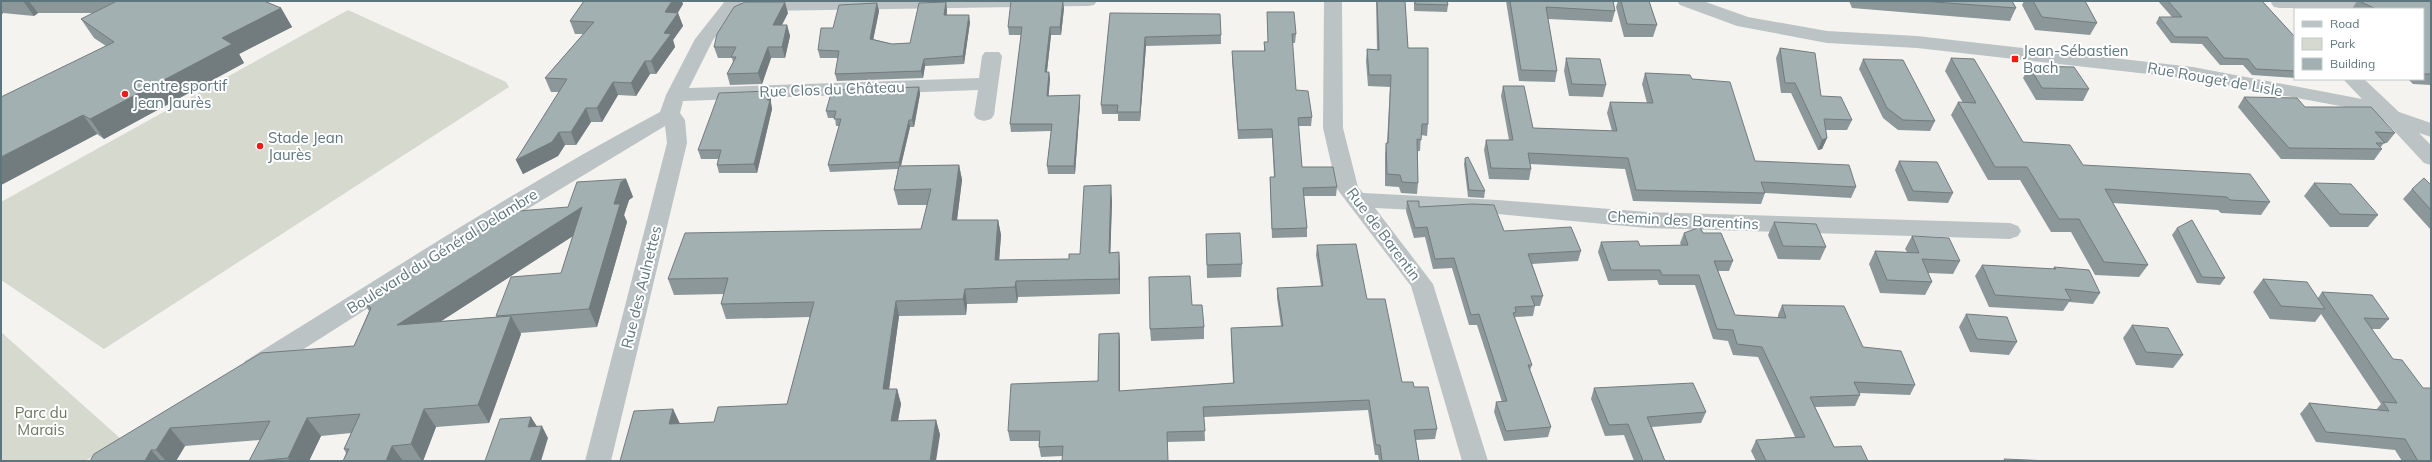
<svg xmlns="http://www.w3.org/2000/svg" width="2432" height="462" viewBox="0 0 2432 462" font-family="Mulish,sans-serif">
<rect width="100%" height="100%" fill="#f4f3f0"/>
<path fill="#d5d9ce" d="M348,10L506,82L509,87L104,349L1,280V202Z
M1,332L121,439L85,461H1Z"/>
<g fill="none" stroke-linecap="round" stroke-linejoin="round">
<path fill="#bcc3c5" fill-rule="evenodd" d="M725,1H743L713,40L689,88L979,78L982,56L985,52H999L1002,56L994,115L991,119L984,121L977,119L974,115L978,90L683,101L680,113L685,120L687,143L611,461H585L667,143L665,126L456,252L263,375L254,377L245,375L242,368L245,361C382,277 518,187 660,112L666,95L695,39Z
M754,1H1097L1094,5L1088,6L756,11L750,10L747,6Z
M1324,1H1342L1343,128L1358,187L1363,193L1498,200L1647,212L2010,223L2018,226L2021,231L2018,236L2010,239L1647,228L1498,214L1375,208L1433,284L1488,461H1462L1411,286L1337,189L1323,128Z
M1677,1H1703L1748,17L1827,31L1917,36L2193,67L2362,99L2343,79H2364L2399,112L2431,123V137L2419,133L2431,145V165L2424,163L2385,121L2351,108L2193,79L1917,48L1827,43L1737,26L1680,5Z
M2272,1H2431V9L2280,8L2274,7L2271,3Z"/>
</g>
<path fill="#8c9799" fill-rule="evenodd" d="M1,1H264L281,8L292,27L239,54L244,63L104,139L97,134L1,185L106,46L94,38L81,19L93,13H38L34,16L3,13L1,15Z
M584,1H683L682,2L683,4L678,13L683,26L673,40L675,47L656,74H650L636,96L618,95L602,122H591L576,145H565L558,156L523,174L516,160L559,92H551L545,78L583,34H575L570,21Z
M1376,1H1405L1408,48L1428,124L1427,136L1421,135L1420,151H1418V183L1417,194L1401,193L1399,187L1385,186V154L1386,143H1387L1390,87L1368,86L1366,61L1367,49L1377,50Z
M1414,1H1447L1448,5L1447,12L1414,11Z
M1506,1H1613L1615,11L1612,22L1548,19L1557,71L1555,82L1519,81Z
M1618,1H1649L1657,25L1653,37H1624L1616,7Z
M1849,1H2012L2016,8L2010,21L1852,8Z
M2024,1H2085L2097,23L2090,35L2035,30L2022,5Z
M2158,1H2262L2295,37V78L2252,75L2243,65H2220L2202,44L2171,43L2156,23L2159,17H2172Z
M2357,1H2431V85L2413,84L2408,79H2423V9H2352Z
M946,2L947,10V15L970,22L964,64L925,66L923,78L837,81L835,74L838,58H820L818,50L833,28L877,3L879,11L873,39L892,44L910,43Z
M1064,8L1061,35H1051L1047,72H1049L1050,79L1048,96L1080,95V103L1075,174H1048L1047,166L1051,131L1011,132L1010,124L1021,35H1009L1008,27Z
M1267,12L1296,34L1295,43H1292L1296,90L1312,117L1311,126H1298L1302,167L1337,187L1336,196H1304L1307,228V237L1272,238L1270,186V177H1274L1272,138L1238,139L1232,60V51H1264V42H1268Z
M788,13L782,25H787L790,36L785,58H771L762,84L730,85L727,74L733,62L732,58H718L714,47Z
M1110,13L1221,35V44L1146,46L1140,121H1118V114H1102L1101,105Z
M1780,48L1821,96L1852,120L1847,130H1825L1827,138L1822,149L1818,150L1791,93H1781L1776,58Z
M1566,58L1606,85L1603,97L1569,96L1564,71Z
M1951,58L2023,142L2083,165L2270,202L2261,215L2221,213L2218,210L2113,203L2148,265L2139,277L2095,275L2071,232H2051L2020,180H1988L1951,115L1958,102L1963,103L1945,71Z
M1863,59L1935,121L1930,131L1898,130L1883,118L1859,69Z
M2029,66L2089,89L2083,101L2036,100L2023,78Z
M1645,73L1692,79L1755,161L1856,187L1851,198L1765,193L1761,204L1633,201L1625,169L1530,164L1531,169L1529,180L1489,179L1484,150L1486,140H1509L1501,96L1503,86L1533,128L1612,131L1607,113L1610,102L1647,103L1642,84Z
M919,87L920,94L914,127H910L901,166L959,165L962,180L957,220H998L1001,235L999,260L1069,259L1080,254L1112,201L1110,253L1120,267V294L1018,297L1017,303L967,304L966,315L899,316L889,389H897L901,404L898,421L936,420L940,435L620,461L673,409L680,424L714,422L787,404L810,317L726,319L721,304L724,294L674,295L668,279L921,229L927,205H898L894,190L898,169L830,172L828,165L839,126H836L835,118H828L826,111Z
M2244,97L2305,107L2395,133L2387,143H2384L2380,148L2382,149L2374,160L2281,159L2238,107Z
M771,99V103L772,109L757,173H719L717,165L718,159H701L698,150Z
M1465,158L1485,191L1484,198L1468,197L1464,164Z
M1899,161L1953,193L1948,203L1908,201L1895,170Z
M626,179L633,197L629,200L624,215L627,222L597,327L520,333L521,334L489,423L436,427L423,461H343L346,453L344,449L351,433L321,436L309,461H249L260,440L185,446L176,461H90L354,346L369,311L363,301L489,227L568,207ZM573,236L561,273L496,316L497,317L441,321Z
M2314,183L2378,215L2368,227H2330L2304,196Z
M2431,185V230L2403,199L2412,189Z
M1407,201L1419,207L1504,231L1581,251L1578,261L1532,264L1543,296L1540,306H1535L1533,316L1515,317V319L1532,365L1530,370L1551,427L1548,437L1504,441L1494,412L1496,402H1502L1477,325H1469L1452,268L1433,269L1425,237L1414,238L1406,211Z
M1774,222L1826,247L1820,260L1778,259L1768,235Z
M2177,228L2225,278L2220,285L2197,283L2172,235Z
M1684,233H1703L1733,261L1729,271H1718L1735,315L1778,318V315L1782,305L1863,347L1915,385L1910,395L1859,393L1860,395L1855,406L1815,407L1834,447L1868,461H1756L1751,451L1756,440L1795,437L1758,357L1733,355L1728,341L1713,339L1695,285H1659L1657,280L1608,281L1598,252L1601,242L1640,246L1681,245L1680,243Z
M1206,234L1242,264L1241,277L1207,278Z
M1912,236L1960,261L1953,274L1928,273L1932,282L1925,295L1880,293L1869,264L1875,251L1907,252L1905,249Z
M1317,245L1367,299L1402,382L1414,387L1437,429L1435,439L1416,440L1419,461H1379L1378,455H1375L1368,410L1204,417L1205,441L1167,442L1062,456L1041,457L1039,447V441H1010L1008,431L1098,381L1119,333L1120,343V391L1233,383L1231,338V328L1281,326L1277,298V288L1321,286L1316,255Z
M1982,265L2053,269L2054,267L2100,293L2093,304L2069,302L2063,311L1989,307L1975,276Z
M2263,279L2318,298L2322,292L2389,319L2380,329H2372L2431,461H2402L2395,450L2316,442L2300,414L2309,403L2376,410L2381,404L2321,314L2315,322L2270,319L2253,292Z
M1192,305L1204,327V339L1151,341L1150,329Z
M1966,314L2017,342L2009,355L1970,352L1959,327Z
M2132,325L2183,355L2173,368L2136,365L2123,338Z
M1594,388L1706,412L1701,423L1652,427L1665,461H1634L1624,435L1605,436L1591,399Z"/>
<path fill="#727b7d" d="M23,1H29L38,13L34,16Z
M672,1H683L682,2L683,4L669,25L665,12Z
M1063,1L1064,8L1061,35L1060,27Z
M785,2L788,13L776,36L773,25Z
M946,2L947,10L945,22L944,15Z
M877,3L879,11L872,46L870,39Z
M281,8L292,27L239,54L244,63L104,139L90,119L222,38Z
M1,10L3,13L1,15Z
M678,13L683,26L673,40L675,47L656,74L651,61L664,33Z
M969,15L970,22L964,64L963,56Z
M787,25L790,36L785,58L782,47Z
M1050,27L1051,35L1046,79L1045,72Z
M1145,37L1146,46L1140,121V112Z
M768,47L771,58L762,84L758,73Z
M924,59L925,66L923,78L921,71Z
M645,61L650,74L636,96L631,83Z
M1049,72L1050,79L1048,104L1047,96Z
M613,82L618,95L602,122L597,108Z
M919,87L920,94L914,127L912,120Z
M769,91L771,99V103L772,109L757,173L754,164Z
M1080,95V103L1075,174L1074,166Z
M586,108L591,122L576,145L571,132Z
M83,115L97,134L1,185V157Z
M909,120L910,127L900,169L899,162Z
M559,132L565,145L558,156L523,174L516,160Z
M1827,138L1822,149L1818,150L1822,140Z
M959,165L962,180L955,235L952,220Z
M626,179L633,197L629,200L624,215L627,222L597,327L589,309L614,204L621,182Z
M1111,185L1112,201L1110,268L1109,253Z
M582,207L590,225L409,342L397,325Z
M998,220L1001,235L998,276L995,260Z
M1119,252L1120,267V294L1119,279Z
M1016,281L1018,297L1017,303L1015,287Z
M965,289L967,304L966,315L963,299Z
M896,301L899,316L887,404L883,389Z
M511,316L521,334L489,423L478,405Z
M1119,333L1120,343V401L1119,391Z
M897,389L901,404L895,436L891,421Z
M424,409L436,427L423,461H422L411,444Z
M673,409L680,424H669Z
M531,417L538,428L528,427Z
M307,418L321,436L309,461H290L288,458Z
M936,420L940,435L936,461H930Z
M542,426L548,438L541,461H530Z
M170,428L185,446L176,461H166L156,450Z
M392,446L403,461H386Z
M151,450L161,461H145Z"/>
<path fill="#a3b0b2" stroke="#727b7d" d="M117,1H264L281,8L222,38L232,44L90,119L83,115L1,157V97L114,42L81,19Z
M584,1H672L665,12L678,13L664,33L671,34L651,61H645L631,83L613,82L597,108H586L571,132H559L552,142L516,160L567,79L545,78L594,22L570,21Z
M1011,1H1063L1060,27H1050L1045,72H1049L1047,96L1080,95L1074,166H1047L1052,124H1010L1022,27H1008Z
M1377,1H1405L1408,48H1428V124H1422L1421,140L1417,139L1418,183L1402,182L1400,175L1387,174L1386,143H1388L1391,75H1369L1367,49L1379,50Z
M1415,1H1447L1448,5L1415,4Z
M1510,1H1613L1615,11L1546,7L1557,71L1521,70Z
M1621,1H1649L1657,25L1627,24Z
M1921,1H2012L2016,8Z
M2033,1H2085L2097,23L2042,17Z
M2168,1H2262L2295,37V71L2256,69L2248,59L2224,58L2207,37H2175L2159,17H2182Z
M2359,1H2431V74H2423V9H2376Z
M745,2H785L773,25H787L782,47H768L758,73L727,74L736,57H731L736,47H714L717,34L734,7Z
M946,2L944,15H969L963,56L924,59L921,71L835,74L839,51L818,50L821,28H833L839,5L877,3L870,39L892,44L910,43L919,3Z
M1267,12H1294L1296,34H1292L1296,90L1308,91L1312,117L1298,118L1302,167H1333L1337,187L1303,188L1307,228L1272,229L1270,177H1275L1272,129L1238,130L1232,51H1265L1264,42H1268Z
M1110,13L1220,14L1221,35L1145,37L1140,112H1117L1118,105H1101Z
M1780,48L1815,53L1821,96L1841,97L1852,120L1824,119L1827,138L1822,140L1795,83H1785Z
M1566,58L1600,59L1606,85L1572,84Z
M1951,58L1974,59L2023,142L2070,145L2083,165L2250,174L2270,202L2230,200L2227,197L2105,189L2148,265L2104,262L2079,219H2059L2027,167H1995L1958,102L1976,103Z
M1863,59L1903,60L1935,121L1903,120L1887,108Z
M2029,66L2074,67L2089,89L2042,88Z
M1645,73L1690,75L1692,79L1730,82L1755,161L1849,165L1856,187L1761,182L1765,193L1636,190L1628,158L1528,153L1531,169L1491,168L1486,140H1513L1503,86H1524L1533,128L1617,131L1610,102L1653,103Z
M919,87L912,120H909L899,162L828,165L841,119H834L836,111H826L832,90Z
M769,91L767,100H770L754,164L717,165L721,150H698L719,93Z
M2244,97L2297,98L2305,107H2371L2395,133L2375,132L2385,143H2376L2382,149L2289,148Z
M1468,157L1485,191L1469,190L1465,158Z
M1899,161L1937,162L1953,193L1913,191Z
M959,165L952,220H998L995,260L1069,259V254H1080L1084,186L1111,185L1109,253L1119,252V279L1016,281L1015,287L965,289L963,299L896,301L883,389H897L891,421L936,420L930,461H620L634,411L673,409L669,424L714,422L718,407L787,404L814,302L721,304L728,278L668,279L685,233L921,229L931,189L894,190L899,166Z
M2424,178L2431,185V210L2412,189Z
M626,179L621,182L614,204H620L589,309L496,316L511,277L561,273L582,207L397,325L511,316L478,405L424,409L411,444L392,446L386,461H343L349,449H344L360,414L307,418L288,458L257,461H249L270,421L170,428L156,450H151L145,461H90L94,454L261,353L354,346L371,308L363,301L483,228L489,227L505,218L506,212L568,207L577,182Z
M2314,183L2351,184L2378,215L2340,214Z
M1407,201H1419V207L1472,204L1494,205L1504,231L1571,227L1581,251L1528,254L1543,296H1531L1535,306L1515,307L1516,312L1513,313L1532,365H1528L1551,427L1506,431L1496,402L1507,401L1479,314L1471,315L1454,258L1435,259L1427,227L1415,228Z
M2192,220L2225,278L2202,277L2177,228Z
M1774,222L1816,224L1826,247L1783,246Z
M1700,227L1703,233H1721L1733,261H1714L1735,315L1786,318L1782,305L1844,306L1863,347L1901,351L1915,385L1854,382L1860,395L1810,397L1834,447L1861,446L1868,461H1766L1756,440L1805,437L1762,347L1737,344L1733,330L1717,329L1699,275H1662L1660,270H1611L1601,242L1638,241L1640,246L1688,245L1684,233Z
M1240,233L1242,264L1207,265L1206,234Z
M1912,236L1949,238L1960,261L1922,259L1932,282L1887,280L1875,251L1919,253Z
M1356,244L1367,299H1385L1402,382H1413L1414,387H1428L1437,429L1414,430L1419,461H1382L1380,445H1376L1369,400L1203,407L1205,431L1167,432L1168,461H1062L1063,446L1039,447L1040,431H1008L1011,384L1098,381L1099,334L1119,333V391L1234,383L1231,328L1283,326L1277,288L1323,286L1317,245Z
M1982,265L2056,269L2054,267L2089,270L2100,293L2065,289L2071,300L1995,295Z
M1190,276L1192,305H1202L1204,327L1150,329L1149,277Z
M2263,279L2307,282L2325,309L2281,306Z
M2322,292L2372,295L2389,319L2364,318L2393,359L2402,360L2423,388H2431V461H2418L2405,439L2326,432L2309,403L2389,411L2383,402L2397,403Z
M1966,314L2007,317L2017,342L1977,339Z
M2132,325L2168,328L2183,355L2146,352Z
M1693,383L1706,412L1647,417L1665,461H1643L1628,424L1609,425L1594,388Z
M531,417L528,427L542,426L530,461H485L500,419Z
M2004,459L2050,461H2005Z"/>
<g fill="#ed1d16" stroke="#fff" stroke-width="1.5">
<rect x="2011" y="55" width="8" height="8" rx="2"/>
<circle cx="125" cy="94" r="4"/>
<circle cx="260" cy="146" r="4"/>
</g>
<g text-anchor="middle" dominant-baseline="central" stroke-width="4" stroke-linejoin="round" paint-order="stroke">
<g font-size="15" fill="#5d767d" stroke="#fff" text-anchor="start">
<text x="2023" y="50">Jean-Sébastien<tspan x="2023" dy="17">Bach</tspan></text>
<text x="133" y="85">Centre sportif<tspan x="133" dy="17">Jean Jaurès</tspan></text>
<text x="268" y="137">Stade Jean<tspan x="268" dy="17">Jaurès</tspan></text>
</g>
<g font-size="15" fill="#5d767d" stroke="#fff">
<text transform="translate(2215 79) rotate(10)">Rue Rouget de Lisle</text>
<text transform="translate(832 89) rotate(-2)">Rue Clos du Château</text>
<text transform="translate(1683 220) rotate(3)">Chemin des Barentins</text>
<text transform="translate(1384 234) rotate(53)">Rue de Barentin</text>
<text transform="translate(442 251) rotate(-32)">Boulevard du Général Delambre</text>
<text transform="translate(641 287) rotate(-76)">Rue des Aulnettes</text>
</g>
<g font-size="15" fill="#6b7960" stroke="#fff">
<text x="41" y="412">Parc du<tspan x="41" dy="17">Marais</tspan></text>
</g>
</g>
<rect width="2432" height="462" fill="none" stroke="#5d767d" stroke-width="4"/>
<rect x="2294" y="8" width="130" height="72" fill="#ffffff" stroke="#bec8cb"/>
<rect x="2302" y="21" width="20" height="6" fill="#bcc3c5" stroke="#bec8cb"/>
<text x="2330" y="28" font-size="12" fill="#5d767d">Road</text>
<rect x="2302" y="38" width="20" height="12" fill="#d5d9ce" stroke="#bec8cb"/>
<text x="2330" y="48" font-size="12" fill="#5d767d">Park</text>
<rect x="2302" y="58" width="20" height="12" fill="#a3b0b2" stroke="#bec8cb"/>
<text x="2330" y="68" font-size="12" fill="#5d767d">Building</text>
</svg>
